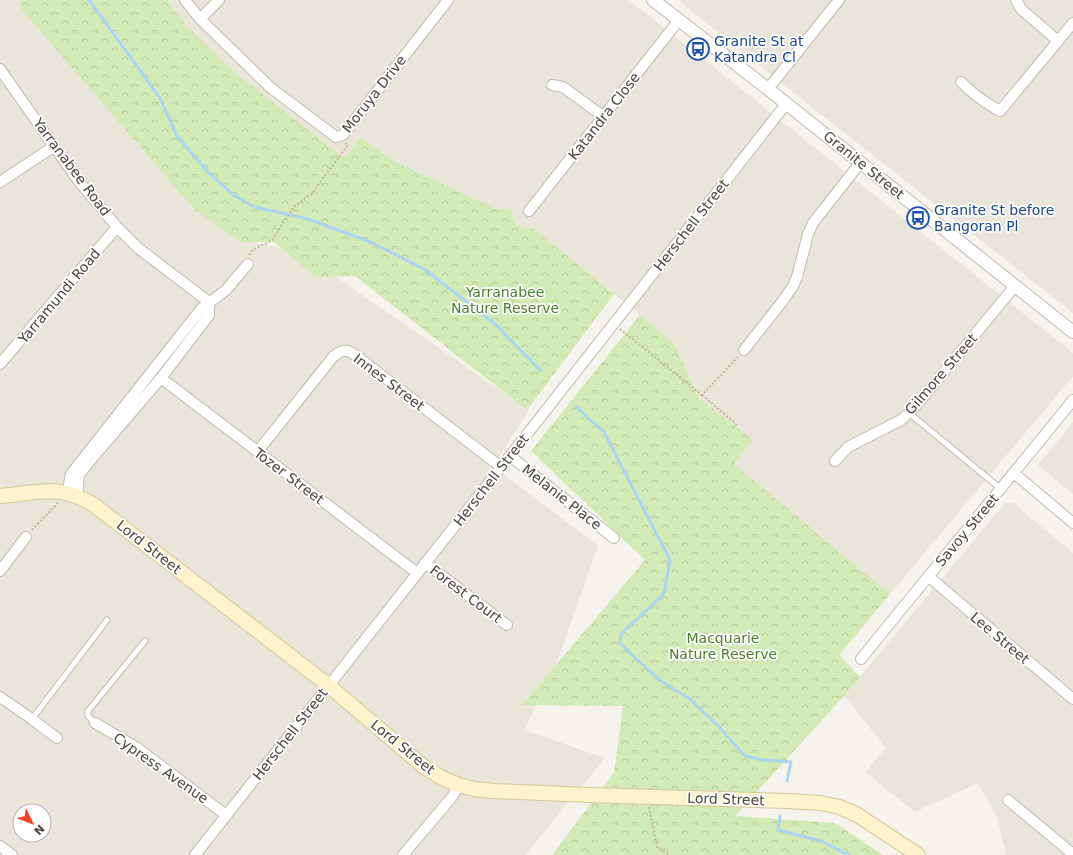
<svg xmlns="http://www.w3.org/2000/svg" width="1073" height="855" viewBox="0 0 1073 855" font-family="'DejaVu Sans',sans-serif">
<defs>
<pattern id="forest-crowns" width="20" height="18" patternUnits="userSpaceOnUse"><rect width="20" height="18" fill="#d2eab5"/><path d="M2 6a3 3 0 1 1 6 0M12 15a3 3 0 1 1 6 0" fill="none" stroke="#b6ca9c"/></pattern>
</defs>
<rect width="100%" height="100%" fill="#f6f3ec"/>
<path fill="#eae5da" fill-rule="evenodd" d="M0,0H32L239,239L300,252L529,410L493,466L598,546L557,662L524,730L605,758L525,855H0ZM20,811H44V835H20Z
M168,0H629L1073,353V376L890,594L733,464L752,440L698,397L674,343L535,229L519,226L514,219L511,209H496L392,160L361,137L344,158L232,70L187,26L172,7Z
M678,0H1073V313L761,67Z
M1073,422V494L1038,465Z
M1005,503H1013L1073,553V855H1006L997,817L978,783L915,812L865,772L886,748L844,696Z"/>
<path fill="url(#forest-crowns)" d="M20,0H168L172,7L187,26L232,70L344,158L361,137L392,160L496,209H511C515,227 518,226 535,229L614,294L527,410L355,276L315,277L274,242H240L194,209L22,10Z
M640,315L674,343L698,397L753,440L734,464L890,594L839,655L860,677L844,696L735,816L835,823L883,855H552L614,773L623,706L522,705L645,560L531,451Z"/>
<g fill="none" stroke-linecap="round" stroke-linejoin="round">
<path stroke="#a9d4f2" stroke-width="3" d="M89,0L160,98L177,136L208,172L232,194L254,207L308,219L373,243L424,269L495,324L540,370
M577,407L587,417L604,432L670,560L664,594L621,634L620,643L632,655L662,682L690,699L720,728L745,756L763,760L791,762L787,781
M780,816L778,830L821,841L849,855"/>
<g stroke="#c2bbae" stroke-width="7">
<path id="service" d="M909,413L1001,489
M32,719L107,620
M95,723L88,716V711L145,641"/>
</g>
<g stroke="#c2bbae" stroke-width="12">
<path id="minor" d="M185,0L200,19L271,88L336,137L343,135L448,0
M1016,0L1021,9L1058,41
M200,19L219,0
M0,69L77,179L117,227L138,248L209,302
M961,82C973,94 985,103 1000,111L1073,23
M552,85L563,87L604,117
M768,89L839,0
M0,182L53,147
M529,211L679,20
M744,350L782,302L793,286L797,277L808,234L813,223L860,163
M0,364L117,227
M161,378L417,573
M258,451L333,357C346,345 351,352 363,361L501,467
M510,456L614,538
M835,461L848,447L901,420L909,413L925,395L1015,286
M1014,473L1073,523
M68,493L70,478L71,474L201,309L226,290L248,264
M77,496L79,475L89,462L161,378L209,315V302
M425,563L507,625
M0,571L26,537
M928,576L1073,699
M861,659C931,572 1003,487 1073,400
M0,697L29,717L57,738
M95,723L136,747L226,815
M1008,800L1073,854
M0,846L12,855
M195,855L510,456L786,104
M403,855L452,797L459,785"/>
</g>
<g stroke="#c2bbae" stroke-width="14">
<path id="tertiary" d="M653,0L768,89L1073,332"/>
</g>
<g stroke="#d6c79b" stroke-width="16">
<path id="secondary" d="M0,496C38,493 58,483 94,505L328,685L423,766L442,778L459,785L474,789L494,791L589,795L787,801L821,803L839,807L856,814L918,855"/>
</g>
<path stroke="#c4b79f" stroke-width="2" stroke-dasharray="2 2" stroke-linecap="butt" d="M249,255C255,245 265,246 273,239L292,209L296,205L312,193L348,145L345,143
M620,329L702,395L738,357
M702,395L737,425
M32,530L58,503
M649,807L657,847L669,855"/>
<use href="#service" stroke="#fff" stroke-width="5"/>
<use href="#minor" stroke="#fff" stroke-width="10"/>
<use href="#tertiary" stroke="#fff" stroke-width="12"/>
<use href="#secondary" stroke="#fff3cd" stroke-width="14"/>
</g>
<defs>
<g id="bus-ring" transform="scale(1.15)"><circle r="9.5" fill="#fff" stroke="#1a4fb4" stroke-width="1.5"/><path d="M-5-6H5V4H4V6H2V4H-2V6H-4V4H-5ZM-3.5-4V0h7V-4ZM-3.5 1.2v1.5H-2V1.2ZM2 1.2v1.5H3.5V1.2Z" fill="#1a4fb4"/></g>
</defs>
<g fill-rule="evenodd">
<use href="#bus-ring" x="698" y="49"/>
<use href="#bus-ring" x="918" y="218"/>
</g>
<g text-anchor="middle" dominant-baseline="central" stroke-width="3.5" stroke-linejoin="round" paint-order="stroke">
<g font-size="14" fill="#164399" stroke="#fff" text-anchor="start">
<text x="714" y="41">Granite St at<tspan x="714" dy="16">Katandra Cl</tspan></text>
<text x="934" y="210">Granite St before<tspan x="934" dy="16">Bangoran Pl</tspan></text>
</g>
<g font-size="14" fill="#4b4439" stroke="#fff">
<text transform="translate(374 94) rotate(-52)">Moruya Drive</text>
<text transform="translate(604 116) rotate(-52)">Katandra Close</text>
<text transform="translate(864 165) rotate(39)">Granite Street</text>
<text transform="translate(72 167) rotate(53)">Yarranabee Road</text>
<text transform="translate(691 225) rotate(-52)">Herschell Street</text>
<text transform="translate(59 296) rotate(-50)">Yarramundi Road</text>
<text transform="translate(941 374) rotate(-49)">Gilmore Street</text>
<text transform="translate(389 382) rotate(37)">Innes Street</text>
<text transform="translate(289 476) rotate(37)">Tozer Street</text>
<text transform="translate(491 480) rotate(-52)">Herschell Street</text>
<text transform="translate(562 497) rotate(38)">Melanie Place</text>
<text transform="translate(967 530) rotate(-50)">Savoy Street</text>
<text transform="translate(149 547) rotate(38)">Lord Street</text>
<text transform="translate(466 594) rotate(37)">Forest Court</text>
<text transform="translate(1000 638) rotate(40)">Lee Street</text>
<text transform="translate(290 734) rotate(-52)">Herschell Street</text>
<text transform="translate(403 747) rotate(39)">Lord Street</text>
<text transform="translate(161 768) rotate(35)">Cypress Avenue</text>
<text transform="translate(726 799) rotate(2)">Lord Street</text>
</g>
<g font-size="14" fill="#4a7f2a" stroke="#fff">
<text x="505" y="292">Yarranabee<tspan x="505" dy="16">Nature Reserve</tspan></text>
<text x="723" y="638">Macquarie<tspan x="723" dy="16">Nature Reserve</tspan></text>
</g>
</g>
<g transform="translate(32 823) rotate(133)"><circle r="19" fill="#ffffff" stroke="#b7b4b0"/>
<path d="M0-3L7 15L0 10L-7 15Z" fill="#fc3f1d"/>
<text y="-6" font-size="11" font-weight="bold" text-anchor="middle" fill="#4b4439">N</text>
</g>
</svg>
